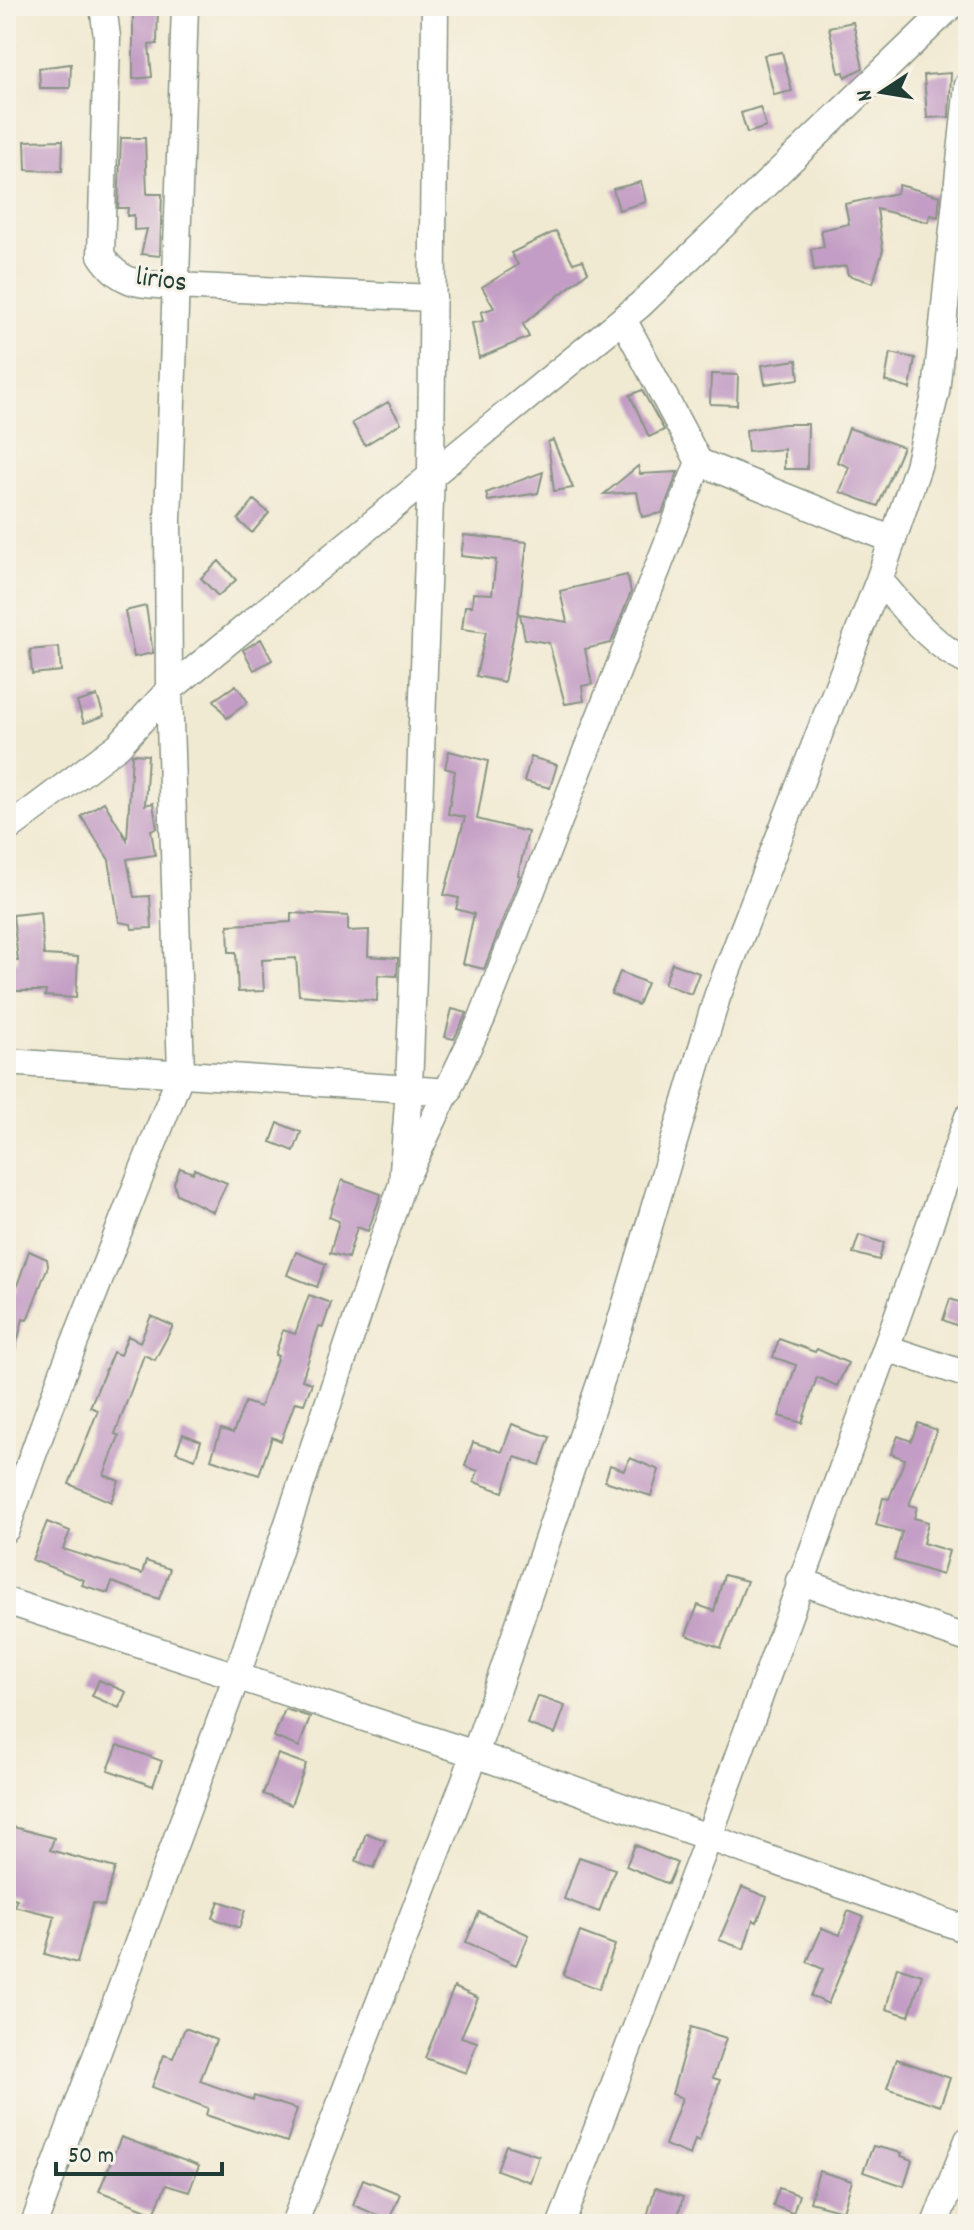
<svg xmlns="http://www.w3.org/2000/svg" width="974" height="2230" viewBox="0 0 974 2230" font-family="Dekko,sans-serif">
<rect width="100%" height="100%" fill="#f7f3e8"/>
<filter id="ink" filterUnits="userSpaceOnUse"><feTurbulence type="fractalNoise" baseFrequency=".0125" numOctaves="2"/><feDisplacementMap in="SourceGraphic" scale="16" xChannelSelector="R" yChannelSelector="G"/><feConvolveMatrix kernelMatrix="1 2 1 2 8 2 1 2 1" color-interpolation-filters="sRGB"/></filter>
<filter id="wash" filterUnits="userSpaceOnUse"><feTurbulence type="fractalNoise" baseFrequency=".006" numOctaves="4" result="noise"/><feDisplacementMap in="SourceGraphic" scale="32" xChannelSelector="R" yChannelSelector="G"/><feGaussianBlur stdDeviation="1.8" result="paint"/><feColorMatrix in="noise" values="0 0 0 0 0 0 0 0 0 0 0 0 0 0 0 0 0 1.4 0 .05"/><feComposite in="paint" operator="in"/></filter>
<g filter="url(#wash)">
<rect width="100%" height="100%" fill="#f1ead3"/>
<g id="blocks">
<path fill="#c39dc5" d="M133,6H158L157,44L149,45L152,77L133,79Z
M853,22L863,68L845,77L844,72L839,73L829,27Z
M782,52L792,91L774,95L764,55Z
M71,64L70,88H40L39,68Z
M951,73L949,117L927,118L924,75Z
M760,107L766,127L747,133L741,113Z
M121,138H145L147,194H162L160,256L141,254L147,229L134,230V215L127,216L128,208H118Z
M63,140L62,171L26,170L25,141Z
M641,182L646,202L619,210L613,189Z
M899,185L940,196L938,217L930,215L928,222L877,209L883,250L873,283L848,275L846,266L814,271L811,249L824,247L821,230L849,224L845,204L897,193Z
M556,231L573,263L583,260L588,272L523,324L529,337L479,358L472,323L483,321L481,312L494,308L482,287L518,265L511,253Z
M890,353L915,358L910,389L885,381Z
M797,360L799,379L765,384L762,365Z
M711,374L738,375L737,405L710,404Z
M642,390L664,430L649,437L630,395Z
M388,402L401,423L365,445L352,423Z
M784,424H808L807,469H784V449L748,452L746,430Z
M849,428L903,447L878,506L840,492L849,467L837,462Z
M553,440L573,488L554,491L548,442Z
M638,466L640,474L678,472L662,513L642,517L637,492L604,494Z
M543,472L538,493L488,501L486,493Z
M254,500L269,513L252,533L238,520Z
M464,535L527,542L519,608L504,682L476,676L486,632L462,629L465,606H472L473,593L492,594L496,560L461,556Z
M219,561L236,580L218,596L201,578Z
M627,575L631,592L611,643L585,649L592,684L582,686L584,701L565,704L549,643L525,639L520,614L567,622L560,591Z
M146,606L153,653L134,657L125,611Z
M261,639L272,660L254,670L243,650Z
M59,647L61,671L32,674L30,650Z
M236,685L248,702L227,718L214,700Z
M97,696L104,716L84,723L77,702Z
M449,751L488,761L477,819L528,832L518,875L520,876L484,969L463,964L474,914L456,909L459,898L444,895L465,817L448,814L455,771L445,768Z
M132,754L148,755L145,805L153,803L157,828L151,830L155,855L127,859L134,897L150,896L152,928L132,929L131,924L119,922L109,860L81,816L104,802L127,840Z
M531,757L557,765L550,788L524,781Z
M40,912L44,955L78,957L76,998L45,996L46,991H6V960L18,961L13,915Z
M291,913L348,916V931L369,930L368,956L398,958L397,976L378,975L377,1001L299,995L296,958L262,960L264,991L238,992L236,952H229L228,925L291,922Z
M672,963L699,973L691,994L664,984Z
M620,972L647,983L638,1005L611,994Z
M452,1009L467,1013L454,1039L445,1037Z
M278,1123L301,1132L294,1151L271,1142Z
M180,1168L193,1173L194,1169L227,1183L213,1212L177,1194L174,1183Z
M342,1180L381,1194L368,1231L357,1227L348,1258L330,1253L339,1221L329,1217Z
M859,1235L884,1243L879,1260L853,1253Z
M29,1251L47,1259L48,1266L27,1320L23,1319L12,1362H6V1318Z
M296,1252L326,1264L317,1287L287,1275Z
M309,1295L331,1303L323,1327L319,1326L302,1380L312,1383L304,1404L295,1402L281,1441L272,1437L259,1475L211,1459L221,1429L233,1433L245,1402L260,1407L278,1356L275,1355L283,1330L295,1334Z
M950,1299L968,1305V1330L943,1320Z
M151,1316L173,1326L155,1360L144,1355L115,1434L119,1436L104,1475L119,1481L111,1502L69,1484L98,1410L90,1407L113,1352L120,1355L128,1336L140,1342Z
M779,1339L815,1352L817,1349L848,1363L837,1386L817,1377L802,1423L779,1416L796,1365L773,1357Z
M918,1423L937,1430L909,1505L917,1507L914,1518L928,1522L923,1543L949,1551L942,1575L894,1560L902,1532L876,1525L883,1498L889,1499L905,1459L891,1454L898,1436L911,1441Z
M512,1424L550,1437L540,1465L515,1457L503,1492L474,1482L478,1471L465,1466L473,1442L502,1452Z
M183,1434L201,1441L195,1459L176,1452Z
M630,1458L659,1470L651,1496L605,1481L610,1465L624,1470Z
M47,1522L70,1531L63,1549L142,1574L146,1561L170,1569L159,1599L112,1582L108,1593L82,1585L84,1580L32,1560Z
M724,1575L747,1581L721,1648L686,1635L698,1605L714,1611Z
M99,1680L126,1692L119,1708L92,1696Z
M537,1696L565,1706L555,1734L527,1724Z
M285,1709L310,1717L299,1747L274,1737Z
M118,1745L162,1761L153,1786L108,1770Z
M278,1754L306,1764L291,1805L263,1794Z
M6,1825L54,1838L50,1850L115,1868L104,1906L93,1903L77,1963L45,1954L55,1916L14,1906L17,1899L6,1896Z
M366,1833L385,1840L374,1868L356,1861Z
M635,1845L677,1863L668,1884L626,1866Z
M579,1857L615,1869L599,1912L564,1899Z
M742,1887L767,1897L757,1922L753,1920L744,1949L719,1940Z
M219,1901L245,1910L239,1928L213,1918Z
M848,1911L864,1917L828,2004L811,1996L823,1969L807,1962L822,1928L840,1935Z
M479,1912L529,1935L516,1965L466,1942Z
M580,1932L615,1945L599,1989L563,1975Z
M897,1967L922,1975L909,2016L886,2009Z
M454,1987L478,1998L461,2037L477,2042L466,2073L425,2058Z
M691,2027L726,2038L713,2078L720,2080L699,2141L695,2139L690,2155L665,2145L682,2098L672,2094Z
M185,2028L216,2040L200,2081L253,2100L254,2096L297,2109L287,2142L206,2115L208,2108L152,2087L164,2055L173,2058Z
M897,2059L950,2078L940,2106L887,2088Z
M121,2137L199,2166L189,2192L166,2185L154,2213L99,2191Z
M506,2145L539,2156L530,2182L497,2170Z
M873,2146L902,2153L901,2156L912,2160L904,2186L863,2172Z
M819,2171L852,2181L843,2211L810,2202Z
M363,2179L400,2194L389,2220L353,2205Z
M655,2188L683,2197L676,2224H645Z
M779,2188L799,2195L793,2213L773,2206Z"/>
</g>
</g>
<g filter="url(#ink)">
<use href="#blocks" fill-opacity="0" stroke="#889484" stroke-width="2"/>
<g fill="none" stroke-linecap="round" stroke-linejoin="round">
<g stroke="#889484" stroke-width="29">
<path id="minor" d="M103,6L107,37L101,255C121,286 141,284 176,286L433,298
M623,319L699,462L893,540
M879,580C907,611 930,644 968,662
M6,830L119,745L169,690L640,305L951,6
M6,1062L409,1089L431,472L435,6
M408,1173L482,1018L699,462
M886,1348L968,1117
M6,1529L63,1372L181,1073L169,690L168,520L185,6
M799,1581L968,1639
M6,1601L475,1754L968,1930
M34,2224L236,1678L402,1184L409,1089L448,1092
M294,2224L475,1754L619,1327L717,997L879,580L918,466L936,392L968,85
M561,2224L708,1839L886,1348L968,1375
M935,2224L968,2140"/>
</g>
<use href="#minor" stroke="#fff" stroke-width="26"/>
</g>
</g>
<g text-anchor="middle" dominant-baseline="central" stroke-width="6" stroke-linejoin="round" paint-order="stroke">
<g font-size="28" fill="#1f3d34" stroke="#f7f3e8">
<text transform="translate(161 282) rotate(7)">lirios</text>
</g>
</g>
<rect width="974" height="2230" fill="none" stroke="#f7f3e8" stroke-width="32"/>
<g transform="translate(882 92) rotate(258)" stroke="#f7f3e8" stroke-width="6" paint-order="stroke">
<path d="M0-6L14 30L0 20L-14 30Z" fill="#1f3d34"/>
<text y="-12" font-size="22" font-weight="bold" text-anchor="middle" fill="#1f3d34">N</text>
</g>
<path d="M56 2162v12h166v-12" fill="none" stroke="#1f3d34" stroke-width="4"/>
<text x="68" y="2162" font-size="24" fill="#1f3d34" stroke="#f7f3e8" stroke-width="6" paint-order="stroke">50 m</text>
</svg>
